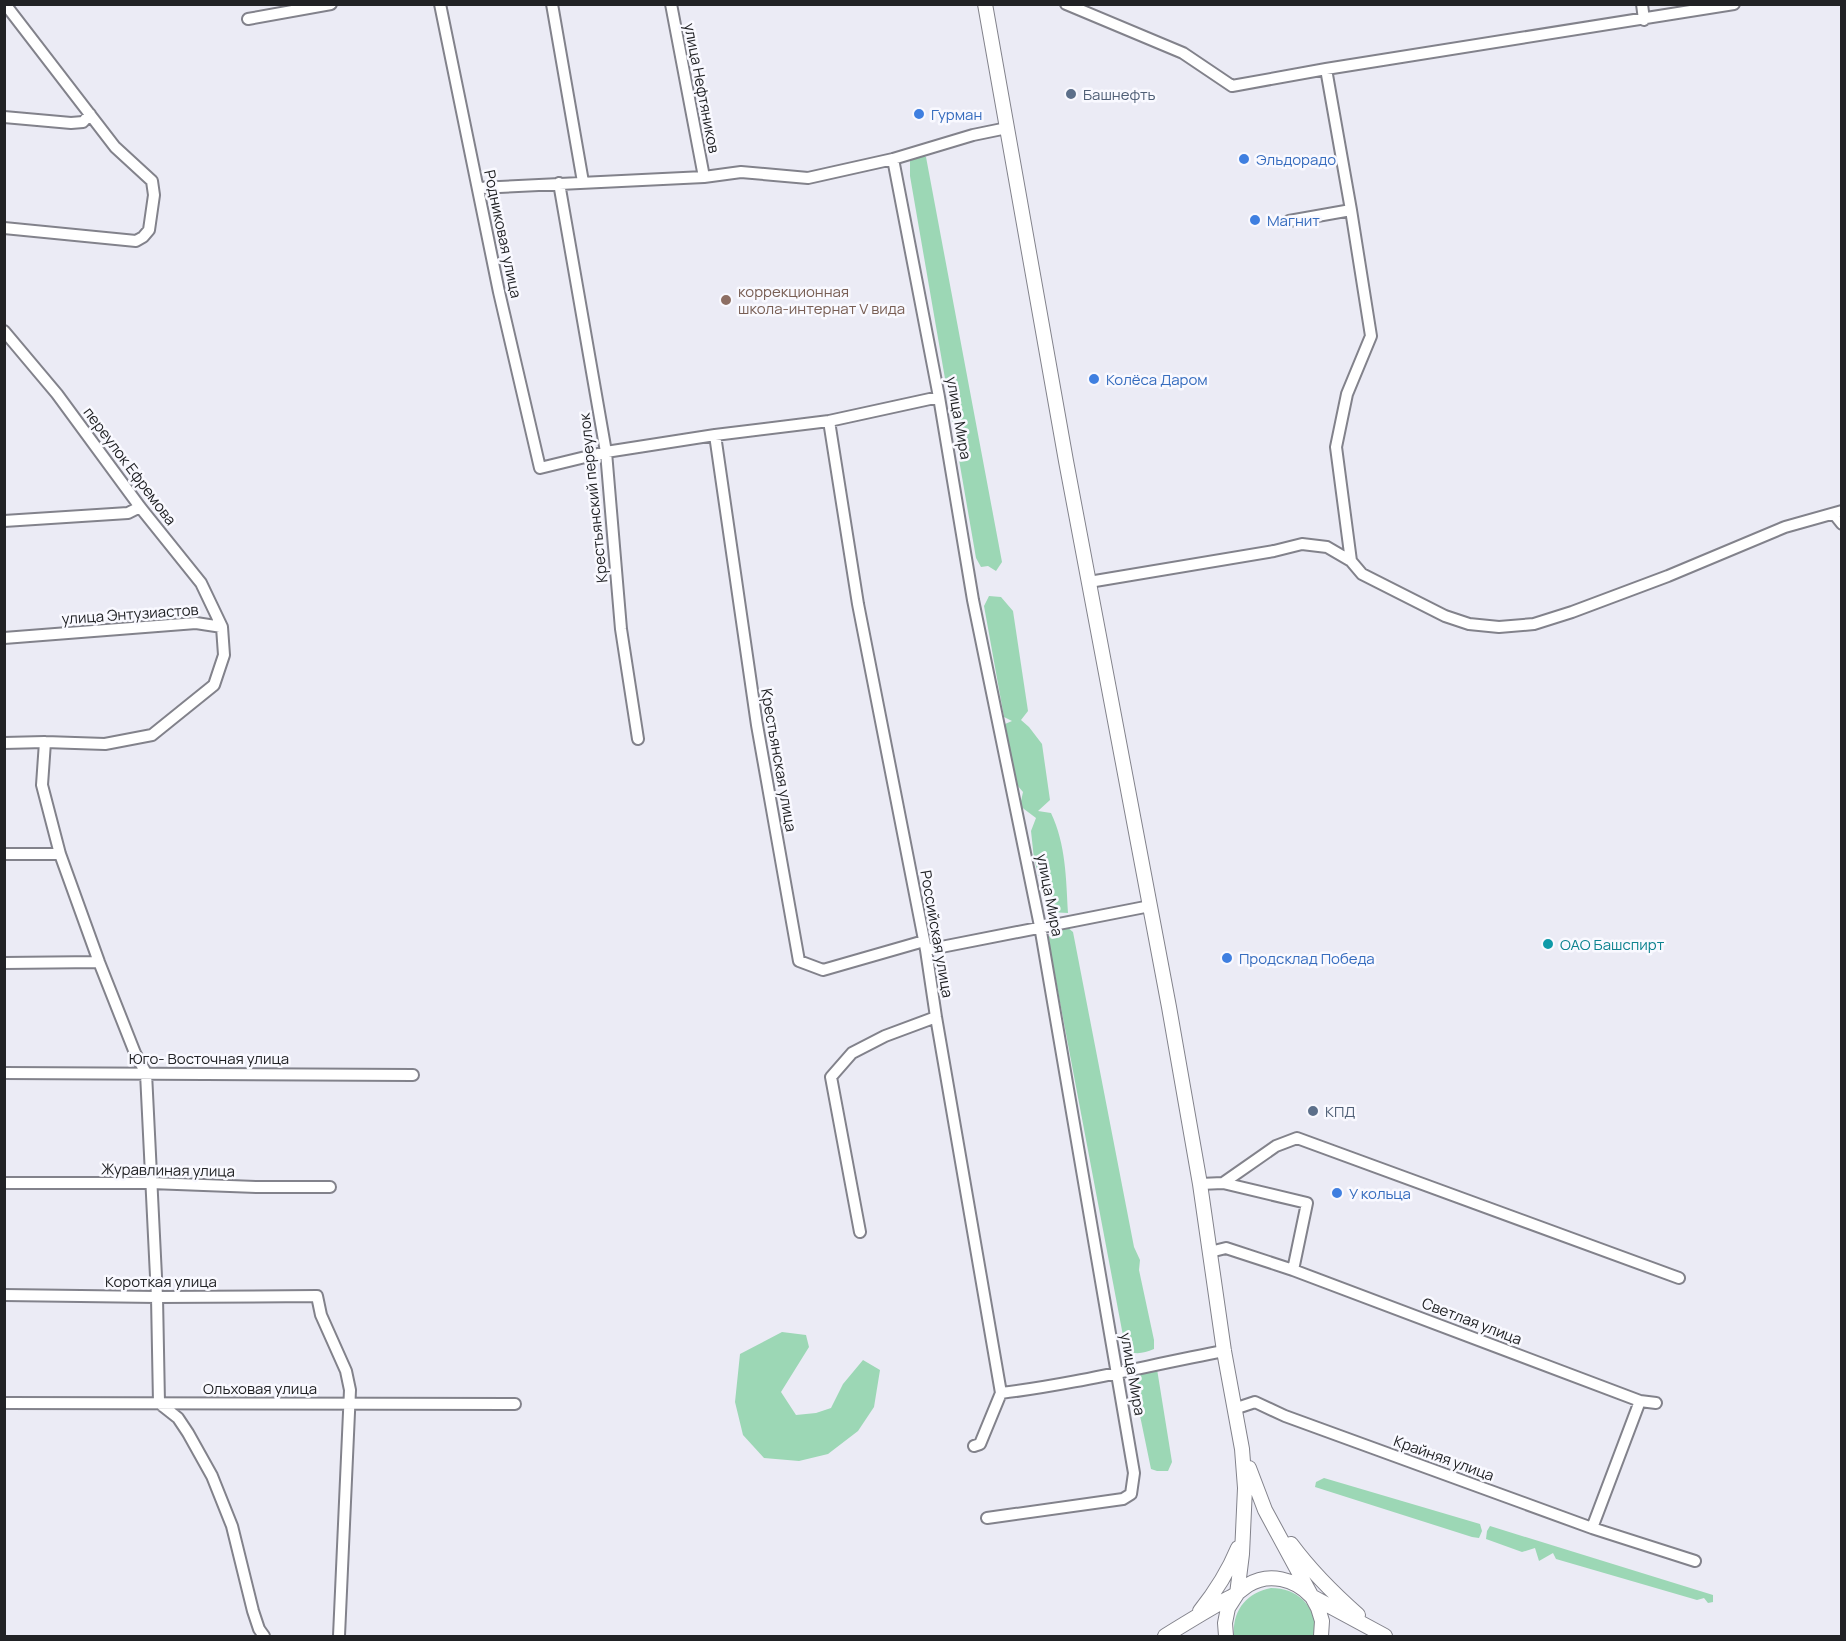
<svg xmlns="http://www.w3.org/2000/svg" width="1846" height="1641" viewBox="0 0 1846 1641" font-family="Manrope,sans-serif">
<rect width="100%" height="100%" fill="#ebebf5"/>
<path fill="#9cd7b5" d="M919,154L926,157L1002,562L996,571L988,566L981,567L976,558L910,176V159Z
M989,596L1001,597L1013,611L1028,711L1021,720L1029,727L1042,744L1050,800L1038,811L1051,813C1066,845 1066,878 1068,913L1049,912L1034,859L1031,831L1036,818L1020,806L1023,792L1017,785L1005,724L1012,721L1004,717L984,606Z
M1067,927L1073,932L1134,1247L1140,1260L1139,1270L1154,1340V1349C1144,1353 1137,1355 1127,1351L1124,1341L1050,949L1049,937L1056,928Z
M782,1332L806,1335L809,1347L781,1392L796,1415L816,1413L831,1408L843,1384L863,1360L880,1370L874,1407L858,1431L828,1454L799,1461L764,1458L743,1435L735,1402L740,1354Z
M1157,1369L1172,1462L1168,1471H1157L1151,1469L1131,1372Z
M1324,1478L1480,1524L1482,1531L1479,1538L1472,1537L1315,1487L1316,1482Z
M1490,1526L1713,1595V1602L1708,1603L1704,1598L1697,1600L1556,1559L1553,1553L1539,1561L1535,1548L1522,1552L1486,1539L1487,1531Z
M1271,1588C1299,1588 1318,1608 1315,1636H1234C1232,1611 1246,1593 1271,1588Z"/>
<g fill="none" stroke-linecap="round" stroke-linejoin="round">
<g stroke="#82828b" stroke-width="14">
<path id="minor" d="M440,4L499,292L540,468L606,452L715,435L829,421L939,397
M552,4L583,182
M671,4L704,177
M1066,4L1183,53L1232,86L1326,69L1734,4
M1642,4L1644,20
M248,19L331,4
M4,117L71,123L83,122L90,114
M893,159L939,397L973,600L1040,926L1134,1473L1131,1494L1123,1499L987,1518
M559,183L606,452L621,629L638,739
M478,188L704,177L741,172L808,178L893,159L973,135L1007,128
M1289,221L1351,210L1326,69
M4,228L136,241L143,237L149,230L154,195L152,181L115,147L5,4
M4,331L57,394L140,507L201,583L222,627L224,655L214,685L152,735L105,744L45,742L4,743
M829,421L858,604L926,950L936,1017L1001,1393L980,1444L974,1446
M715,435L757,725L799,961L823,970L924,941
M1834,514L1842,524
M4,521L128,513L140,507
M1351,561L1336,447L1347,394L1371,336L1351,210
M1089,582L1274,551L1302,544L1327,547L1351,561L1362,574L1445,616L1469,624L1499,627L1534,624L1572,612L1668,576L1785,527L1842,511
M4,638L196,623L222,627
M45,742L42,785L60,854L99,962L135,1053L146,1073L157,1297L159,1403L178,1418L188,1433L212,1476L232,1526L253,1611L259,1629L264,1636
M4,854H60
M926,950L1150,906
M4,963L99,962
M4,1073L413,1075
M4,1183H151L257,1187H330
M1200,1184L1223,1183L1276,1146L1297,1138L1679,1278
M860,1232L831,1077L852,1053L885,1036L936,1017
M1210,1252L1226,1248L1293,1270L1307,1203L1223,1183
M1293,1270L1640,1401L1656,1403
M4,1295L157,1297L317,1296L321,1315L346,1371L350,1390L339,1636
M1001,1393C1076,1384 1149,1365 1224,1351
M4,1403L515,1404
M1234,1409L1255,1402L1285,1416L1592,1528L1695,1561
M1592,1528L1640,1401"/>
</g>
<g stroke="#82828b" stroke-width="16">
<path id="major" d="M985,4L1066,461L1169,1007L1200,1184L1224,1351L1242,1449L1245,1488L1242,1554L1237,1594L1228,1608L1225,1623L1226,1636
M1249,1468L1265,1510L1318,1608L1322,1621L1321,1636
M1291,1544C1311,1571 1333,1593 1358,1615
M1200,1611C1216,1591 1228,1572 1238,1548
M1165,1636C1186,1623 1207,1610 1229,1598C1236,1595 1241,1590 1248,1585C1269,1572 1295,1579 1311,1596L1385,1636"/>
</g>
<use href="#minor" stroke="#fff" stroke-width="10"/>
<use href="#major" stroke="#fff" stroke-width="14"/>
</g>
<g fill="#5c6f8a" stroke="#f9f9ff" stroke-width="2">
<circle cx="1071" cy="94" r="6"/>
<circle cx="1313" cy="1111" r="6"/>
</g>
<g fill="#3f7fe0" stroke="#f9f9ff" stroke-width="2">
<circle cx="919" cy="114" r="6"/>
<circle cx="1244" cy="159" r="6"/>
<circle cx="1255" cy="220" r="6"/>
<circle cx="1094" cy="379" r="6"/>
<circle cx="1227" cy="958" r="6"/>
<circle cx="1337" cy="1193" r="6"/>
</g>
<circle fill="#8d6e63" stroke="#f9f9ff" stroke-width="2" cx="726" cy="300" r="6"/>
<circle fill="#0f9aa8" stroke="#f9f9ff" stroke-width="2" cx="1548" cy="944" r="6"/>
<g text-anchor="middle" dominant-baseline="central" stroke-width="5" stroke-linejoin="round" paint-order="stroke">
<g font-size="15" fill="#212225" stroke="#f9f9ff">
<text transform="translate(702 88) rotate(79)">улица Нефтяников</text>
<text transform="translate(503 234) rotate(78)">Родниковая улица</text>
<text transform="translate(959 418) rotate(80)">улица Мира</text>
<text transform="translate(130 466) rotate(53)">переулок Ефремова</text>
<text transform="translate(593 498) rotate(-96)">Крестьянский переулок</text>
<text transform="translate(130 614) rotate(-4)">улица Энтузиастов</text>
<text transform="translate(779 760) rotate(80)">Крестьянская улица</text>
<text transform="translate(1050 895) rotate(79)">улица Мира</text>
<text transform="translate(937 934) rotate(80)">Российская улица</text>
<text x="209" y="1058">Юго- Восточная улица</text>
<text transform="translate(168 1170) rotate(1)">Журавлиная улица</text>
<text x="161" y="1281">Короткая улица</text>
<text transform="translate(1472 1321) rotate(21)">Светлая улица</text>
<text transform="translate(1133 1374) rotate(80)">улица Мира</text>
<text x="260" y="1388">Ольховая улица</text>
<text transform="translate(1444 1458) rotate(20)">Крайняя улица</text>
</g>
<g font-size="15" fill="#4e5e75" stroke="#f9f9ff" text-anchor="start">
<text x="1083" y="94">Башнефть</text>
<text x="1325" y="1111">КПД</text>
</g>
<g font-size="15" fill="#366cbe" stroke="#f9f9ff" text-anchor="start">
<text x="931" y="114">Гурман</text>
<text x="1256" y="159">Эльдорадо</text>
<text x="1267" y="220">Магнит</text>
<text x="1106" y="379">Колёса Даром</text>
<text x="1239" y="958">Продсклад Победа</text>
<text x="1349" y="1193">У кольца</text>
</g>
<g font-size="15" fill="#785e54" stroke="#f9f9ff" text-anchor="start">
<text x="738" y="291">коррекционная<tspan x="738" dy="17">школа-интернат V вида</tspan></text>
</g>
<g font-size="15" fill="#0d838f" stroke="#f9f9ff" text-anchor="start">
<text x="1560" y="944">ОАО Башспирт</text>
</g>
</g>
<rect width="1846" height="1641" fill="none" stroke="#212225" stroke-width="12"/>
</svg>
